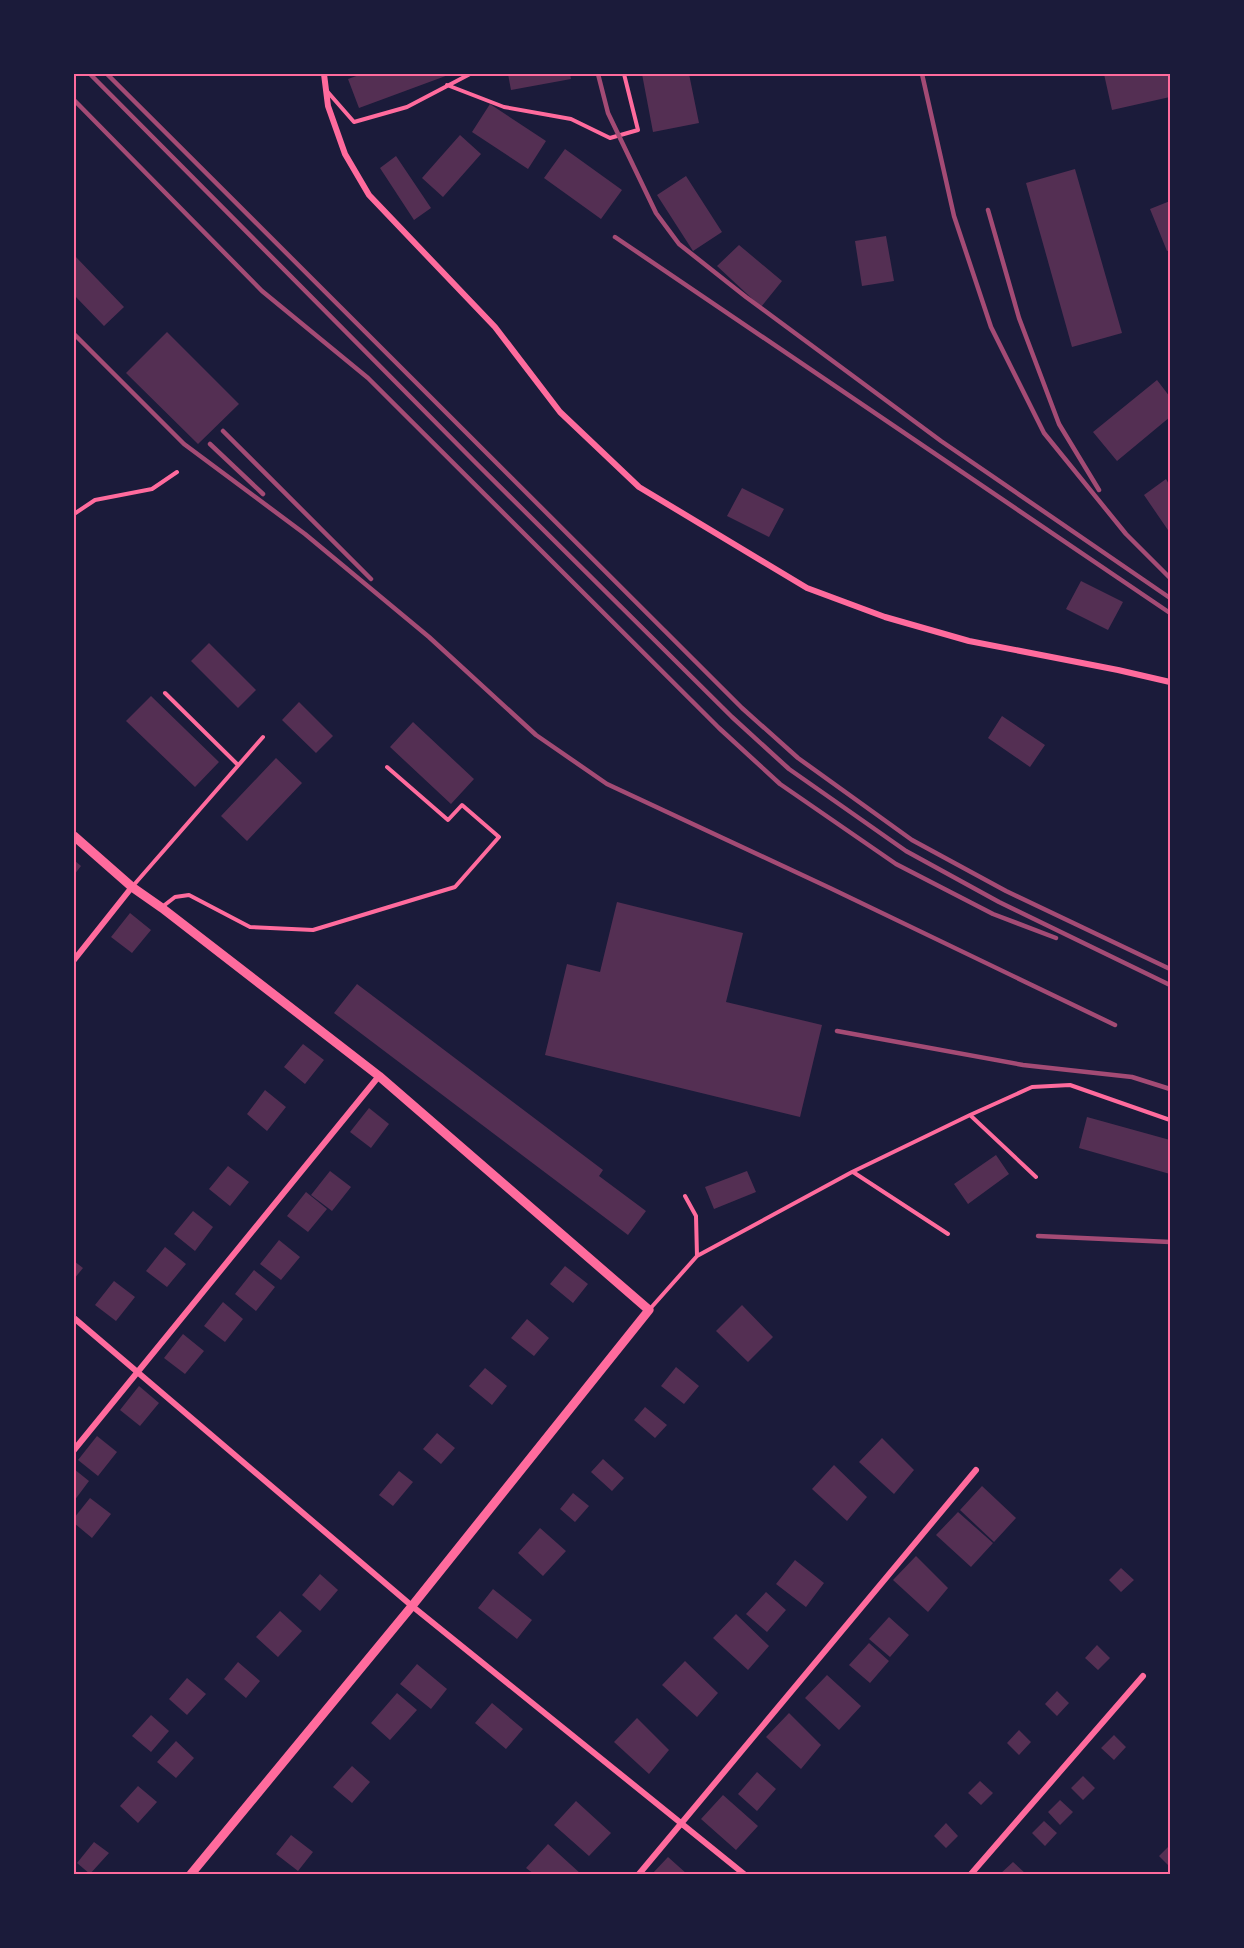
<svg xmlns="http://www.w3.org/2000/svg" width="1244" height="1948" viewBox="0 0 1244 1948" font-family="Rubik,sans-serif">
<rect width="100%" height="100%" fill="#1b1b3a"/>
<path fill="#542f53" d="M362,74H451L359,108L348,79Z
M508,74H570L571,79L511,90Z
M642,74H689L699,123L653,132Z
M1104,74H1170V97L1112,110Z
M490,104L546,141L528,169L472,132Z
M460,135L481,154L443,197L422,178Z
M565,149L622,190L601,219L544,178Z
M396,156L431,208L414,220L380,168Z
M1075,169L1122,333L1072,347L1026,183Z
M686,176L722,232L693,251L657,195Z
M1170,201V250L1167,251L1150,209Z
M886,236L894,281L862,286L855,241Z
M739,245L782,281L761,307L717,266Z
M74,255L124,307L104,326L74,295Z
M167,332L239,404L198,444L126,373Z
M1157,380L1170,397V417L1117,461L1093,432Z
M1166,479L1170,486V533L1144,495Z
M742,488L784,509L769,537L727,516Z
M1081,581L1123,602L1108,630L1066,609Z
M209,643L256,690L238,708L191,661Z
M151,696L219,762L195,787L126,721Z
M299,702L333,736L316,753L282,720Z
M1002,716L1045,745L1030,767L988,738Z
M413,722L474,779L451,804L390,747Z
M276,758L302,783L247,841L221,816Z
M74,860L81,866L74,875Z
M617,902L743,933L726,1002L822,1025L800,1117L545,1055L567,964L600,972Z
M130,913L151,930L132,953L111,937Z
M357,984L603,1170L599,1176L646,1211L628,1235L334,1013Z
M303,1044L324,1060L305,1084L284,1067Z
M265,1090L286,1107L267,1131L247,1114Z
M369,1108L389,1124L371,1148L350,1132Z
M1087,1117L1170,1140V1174L1079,1148Z
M996,1155L1009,1174L968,1204L954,1184Z
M228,1166L249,1182L230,1206L209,1189Z
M330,1171L351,1187L332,1211L311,1195Z
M747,1171L756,1192L714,1209L705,1187Z
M306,1192L327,1209L308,1232L287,1216Z
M193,1211L213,1227L195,1251L174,1234Z
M279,1240L300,1257L281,1280L260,1264Z
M165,1247L186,1264L167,1287L146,1271Z
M74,1261L83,1268L74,1279Z
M565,1266L588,1284L573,1303L550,1284Z
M254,1270L275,1287L256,1311L235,1294Z
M114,1281L135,1297L116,1321L95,1305Z
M223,1302L243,1319L225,1342L204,1326Z
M742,1305L773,1337L748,1362L716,1331Z
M527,1319L549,1338L534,1356L511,1338Z
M183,1334L204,1351L185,1374L164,1358Z
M676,1367L699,1386L684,1404L661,1386Z
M485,1368L507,1386L492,1405L469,1386Z
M139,1386L159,1403L140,1426L120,1410Z
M645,1407L667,1425L655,1438L634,1420Z
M437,1433L455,1448L441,1464L423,1449Z
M97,1436L117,1452L98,1476L78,1460Z
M882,1438L914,1470L894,1494L859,1462Z
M603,1459L624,1478L612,1491L591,1472Z
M834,1465L867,1497L847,1521L812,1489Z
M74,1469L89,1481L74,1501Z
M399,1471L413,1482L393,1506L379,1495Z
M982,1486L1016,1518L994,1542L960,1510Z
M573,1493L589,1506L575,1522L560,1509Z
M90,1498L111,1514L92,1538L74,1523V1518Z
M958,1512L993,1543L971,1567L936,1535Z
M540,1528L566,1551L543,1576L518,1553Z
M916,1556L948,1588L928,1612L893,1580Z
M795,1560L824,1583L806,1607L776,1584Z
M1121,1568L1134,1580L1121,1592L1109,1580Z
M320,1574L338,1590L320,1611L302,1595Z
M493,1589L532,1620L517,1639L478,1608Z
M766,1592L786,1610L767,1632L746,1614Z
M280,1611L302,1631L278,1657L256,1637Z
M736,1614L769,1646L748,1670L713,1638Z
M889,1617L909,1635L890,1657L869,1639Z
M869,1643L889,1661L870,1683L849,1665Z
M1097,1645L1110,1658L1098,1670L1085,1658Z
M685,1661L718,1693L697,1717L662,1685Z
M238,1662L260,1681L246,1698L224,1679Z
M417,1664L447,1689L431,1709L400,1684Z
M827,1675L861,1706L839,1730L805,1698Z
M187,1678L206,1694L187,1715L169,1699Z
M1057,1691L1069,1703L1057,1716L1045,1704Z
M397,1693L417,1710L390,1740L371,1723Z
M492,1703L523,1729L506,1749L475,1723Z
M789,1713L821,1745L801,1769L766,1737Z
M151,1715L169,1731L151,1752L132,1736Z
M637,1718L669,1750L649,1774L614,1742Z
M1019,1730L1031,1742L1019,1755L1007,1743Z
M1114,1735L1126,1747L1114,1760L1101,1748Z
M176,1741L194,1758L176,1778L157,1762Z
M352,1766L370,1782L352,1803L333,1787Z
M757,1772L776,1789L757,1811L738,1794Z
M1083,1776L1095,1788L1083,1800L1071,1788Z
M980,1781L993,1793L981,1805L968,1793Z
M138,1786L157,1802L138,1823L120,1806Z
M723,1795L758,1826L736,1850L701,1819Z
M1060,1800L1073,1812L1060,1825L1048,1812Z
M576,1801L611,1833L589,1856L554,1825Z
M1044,1821L1057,1833L1045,1846L1032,1833Z
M946,1823L958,1836L946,1848L934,1836Z
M291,1835L313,1852L298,1871L276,1854Z
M94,1842L109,1853L90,1874L77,1863Z
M548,1844L581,1874H534L526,1868Z
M1170,1845V1867L1159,1856Z
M668,1857L687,1874H652Z
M1013,1862L1026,1874H1000Z"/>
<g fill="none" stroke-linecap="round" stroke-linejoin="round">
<path stroke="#ff6b9d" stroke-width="4" d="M447,85L504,107L571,119L610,138L638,130L624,74
M326,90L354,122L407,107L470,74
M74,514L95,500L152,489L177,472
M165,693L238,765
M132,887L263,737
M162,907L175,897L189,895L250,927L313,930L455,887L499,837L462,805L448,820L387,767
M970,1115L1032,1087L1070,1085L1170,1120
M853,1172L948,1234
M685,1196L696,1216L697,1256
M649,1310L697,1256L852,1172L970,1115L1036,1177"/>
<path stroke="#ff6b9d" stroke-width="6" d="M324,74L328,106L345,154L369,195L495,327L560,412L639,487L807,588L885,617L969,641L1118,670L1170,682
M74,960L132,887
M74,1318L412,1606L744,1874
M74,1450L379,1076
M639,1874L976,1470
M971,1874L1143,1676"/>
<path stroke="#ff6b9d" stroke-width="9" d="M74,836L132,887L162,908L379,1076L649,1310L412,1606L191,1874"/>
<path stroke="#a44b75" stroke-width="4.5" d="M90,74L475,462L732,717L789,769L906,851L999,902L1170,985
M107,74L742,708L798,758L912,840L1006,891L1170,969
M598,74L608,113L656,213L679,244L746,297L941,441L1170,598
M922,74L954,216L991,327L1044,433L1126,534L1170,578
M74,100L262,291L368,378L719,728L780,784L896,864L993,914L1056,938
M988,210L1019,318L1059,424L1099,490
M615,237L1170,613
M74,334L184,444L305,534L429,637L536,735L607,784L830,888L1115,1025
M223,431L371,579
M210,444L263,494
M837,1031L1023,1065L1132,1077L1170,1089
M1038,1236L1170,1242"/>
</g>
<rect width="1244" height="1948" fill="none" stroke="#1b1b3a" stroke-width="150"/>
<rect x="75" y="75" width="1094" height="1798" fill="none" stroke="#ff6b9d" stroke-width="2"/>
</svg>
